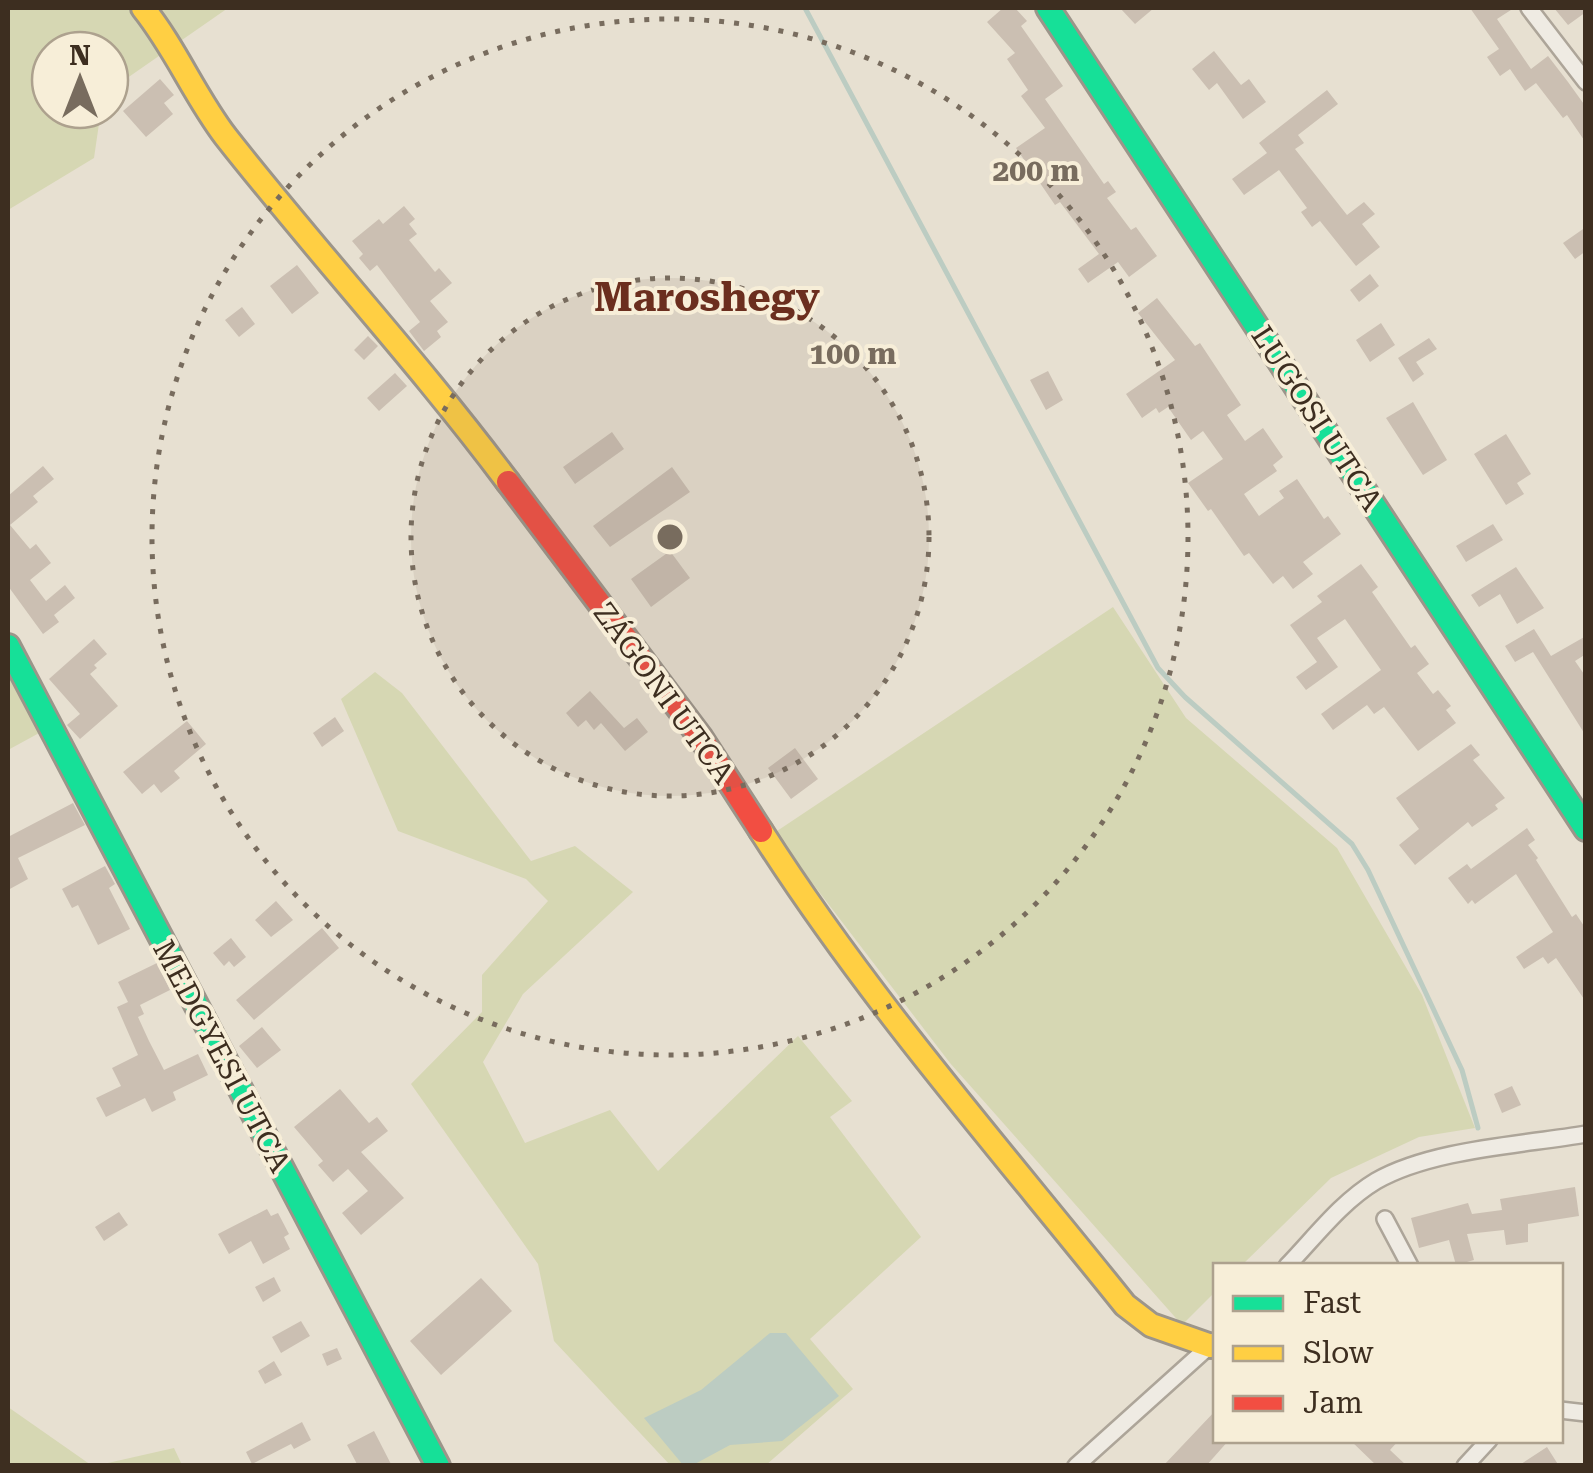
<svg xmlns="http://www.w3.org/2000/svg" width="1593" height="1473" viewBox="0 0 1593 1473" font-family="'Roboto Serif',serif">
<rect width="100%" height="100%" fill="#e7e0d1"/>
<path fill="#d6d7b3" d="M8,8H228L110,90V50H50V110H101L94,158L8,210Z
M1113,607L1186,718L1337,848L1422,995L1475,1128L1419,1137L1331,1178L1242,1265L1216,1266L1215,1292L1182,1325L950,1063L774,833Z
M8,659L41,732L8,750Z
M375,672L402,693L531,861L575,846L633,892L523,994L483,1062L525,1143L610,1110L658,1171L798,1036L852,1101L830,1117L921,1237L810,1339L853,1389L766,1465H670L554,1341L538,1264L411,1084L482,1012V975L548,901L526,879L398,831L341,699Z
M8,1407L91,1465H8Z
M174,1448L182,1465H99Z"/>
<path fill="#bcccc2" d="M770,1333H786L839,1396L782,1441L730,1445L693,1465H683L644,1418L701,1390Z"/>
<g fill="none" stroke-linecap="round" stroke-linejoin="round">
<path stroke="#bcccc2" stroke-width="5" d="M805,8L1158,668L1185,697L1352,844L1368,870L1462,1070L1478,1128"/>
</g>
<path fill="#cbbfb2" d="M1003,8H1015L1027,21L1021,26L1063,86L1045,99L1104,184L1108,181L1116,192L1107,198L1131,230L1136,227L1157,256L1129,277L1118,262L1088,283L1078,269L1099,254L1060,202L1055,205L1016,148L1045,128L1021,96L1028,90L1007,59L1015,53L987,22Z
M1120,8H1154L1135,24Z
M1470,8H1514L1497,19L1531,69L1548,56L1568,82L1586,107V143L1567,115L1563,118L1536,83L1525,91L1510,69L1500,76L1487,57L1499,49Z
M1554,8H1586V12L1568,25Z
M1214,51L1241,85L1249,79L1266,102L1243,119L1217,83L1209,90L1192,69Z
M160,79L174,95L164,103L173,114L146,137L123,111Z
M1327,90L1338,104L1298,135L1304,143L1295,149L1347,215L1364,202L1375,214L1362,224L1380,247L1356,266L1320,221L1312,227L1301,212L1307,208L1279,170L1244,195L1232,179L1267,153L1259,143Z
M404,206L415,219L409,224L417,234L409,240L435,272L439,268L452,283L430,301L448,322L437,331L441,337L424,351L409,331L420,322L377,265L370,271L359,258L363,254L352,241L379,219L383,224Z
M1586,227V251L1575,259L1563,243Z
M297,265L319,293L292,314L270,286Z
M1370,274L1379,286L1359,302L1350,290Z
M1157,298L1195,346L1200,343L1241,405L1227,415L1245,441L1263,428L1283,457L1273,465L1277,471L1244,494L1259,516L1284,498L1279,491L1297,479L1324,519L1328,516L1341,534L1303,562L1313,574L1293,589L1283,576L1273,584L1249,553L1244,556L1211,509L1208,511L1188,483L1223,459L1203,431L1191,440L1168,407L1159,413L1156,408L1142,418L1126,394L1175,360L1138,313Z
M242,307L255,324L239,337L225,320Z
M1381,323L1395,345L1370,362L1356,340Z
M368,336L378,346L364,360L354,350Z
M1429,338L1437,349L1416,362L1424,374L1413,382L1398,358Z
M1048,371L1063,400L1046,410L1030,380Z
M395,373L407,386L379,411L367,398Z
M1413,402L1447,460L1423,475L1386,418Z
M612,432L624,449L575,484L563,467Z
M1506,434L1531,474L1517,483L1524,494L1506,505L1474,454Z
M43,466L54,479L33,496L38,502L10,525L30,549L36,544L51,563L30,580L46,601L65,585L75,598L54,615L59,622L43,634L8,586V496Z
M672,467L690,492L610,547L593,526Z
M1493,524L1503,540L1466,562L1456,546Z
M670,551L690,578L651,607L631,579Z
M1361,564L1378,587L1372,592L1411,648L1415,645L1429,664L1417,673L1433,694L1438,690L1451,706L1446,710L1456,723L1418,751L1384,707L1374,714L1367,705L1333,730L1321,714L1381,670L1345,619L1317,638L1338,667L1306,690L1296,677L1317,662L1290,625L1322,602L1317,596Z
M1516,567L1544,608L1517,624L1500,594L1479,607L1471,595Z
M1534,629L1551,656L1586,636V654L1575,661L1586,677V736L1533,652L1515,662L1505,646Z
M94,639L107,654L94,665L97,668L90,674L118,706L80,739L67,725L80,714L49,679Z
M590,691L624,728L637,718L648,732L625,751L601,723L594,730L586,720L578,727L566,713Z
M335,717L344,731L322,747L313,733Z
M187,721L206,744L174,771L180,778L161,793L154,784L142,794L123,772Z
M1471,744L1480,755L1473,760L1505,798L1495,805L1498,809L1472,827L1468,822L1415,865L1399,845L1419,829L1396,798Z
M795,748L818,779L791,799L768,768Z
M73,803L85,825L18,858L28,879L8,890V837Z
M1527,828L1535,840L1528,845L1538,858L1536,860L1572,917L1576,914L1586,929V1002L1556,958L1548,964L1543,957L1524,969L1516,957L1553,932L1516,874L1475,904L1472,900L1468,904L1448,878L1467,864L1471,869Z
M105,866L115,884L109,888L130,929L98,945L78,905L72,908L62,889Z
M276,901L293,920L271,937L255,920Z
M322,928L339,948L254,1020L236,1000Z
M231,938L246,957L234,967L229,961L224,966L213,953Z
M157,963L170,990L140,1005L144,1014L138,1017L149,1041L164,1070L198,1054L208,1075L173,1092L176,1100L152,1112L145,1098L106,1117L96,1098L121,1086L112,1068L138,1055L117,1007L128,1002L118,982Z
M262,1027L281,1050L257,1068L239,1046Z
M1512,1086L1521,1105L1502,1113L1494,1094Z
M340,1089L369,1123L377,1117L388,1131L361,1152L404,1198L361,1235L342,1213L368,1191L348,1169L333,1182L318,1165L323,1161L294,1127Z
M1575,1187L1579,1216L1528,1224V1242L1506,1245L1504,1230L1467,1234L1474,1260L1456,1265L1449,1240L1419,1248L1411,1218L1468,1203L1472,1214L1502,1210L1500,1199Z
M267,1209L271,1216L278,1213L289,1234L284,1237L290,1249L263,1264L251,1241L229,1254L218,1234Z
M119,1212L128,1225L104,1241L95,1227Z
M274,1277L281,1291L263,1302L255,1287Z
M481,1278L512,1311L441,1375L410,1341Z
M301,1321L310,1336L281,1353L272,1337Z
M337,1348L342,1359L327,1366L322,1354Z
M274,1361L282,1375L265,1384L258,1371Z
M1216,1410V1440H1229L1206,1466H1163Z
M302,1422L311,1440L294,1449L291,1444L252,1464L246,1452Z
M374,1431L392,1466H358L347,1445Z
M1350,1440H1399L1390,1450L1407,1466H1377Z
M1547,1447L1559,1466H1518Z"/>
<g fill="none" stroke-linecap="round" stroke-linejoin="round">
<g stroke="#ada599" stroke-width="20">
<path id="street" d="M1529,8L1586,82
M1385,1219L1410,1266
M1287,1266C1315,1237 1341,1202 1376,1181C1432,1149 1522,1145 1586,1134
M1560,1410L1586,1413
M1076,1466L1215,1341
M1465,1466L1489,1440"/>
</g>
<g stroke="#9c958a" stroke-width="28">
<path id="fast" d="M1048,8L1586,829
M8,646L438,1466"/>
</g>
<g stroke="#9c958a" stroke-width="28">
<path id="slow" d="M143,8C176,49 194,95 226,137C318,254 419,363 508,482
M761,831C868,999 1001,1150 1125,1305L1151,1325L1211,1346"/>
</g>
<g stroke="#9c958a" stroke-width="28">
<path id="jam" d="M508,482L701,738L761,831"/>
</g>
<use href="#street" stroke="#efebe3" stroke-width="15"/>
<use href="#fast" stroke="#16e098" stroke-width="22"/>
<use href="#slow" stroke="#ffcf43" stroke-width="22"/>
<use href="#jam" stroke="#f24e42" stroke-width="22"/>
</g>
<circle cx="670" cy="537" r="259" fill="#786c5e" fill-opacity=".12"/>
<g fill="none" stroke="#786c5e" stroke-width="5" stroke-dasharray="5 10">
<circle cx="670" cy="537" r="259"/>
<circle cx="670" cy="537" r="518"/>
</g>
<g text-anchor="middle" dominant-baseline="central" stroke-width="8" stroke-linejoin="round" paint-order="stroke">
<g font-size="30" fill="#3d2e20" stroke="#f7eed8">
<text transform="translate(1317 418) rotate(57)">LUGOSI UTCA</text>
<text transform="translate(664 693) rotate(54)">ZÁGONI UTCA</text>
<text transform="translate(222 1056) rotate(62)">MEDGYESI UTCA</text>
</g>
<g font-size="40" font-weight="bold" fill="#6b2e1e" stroke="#f7eed8">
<text x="707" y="297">Maroshegy</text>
</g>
</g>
<circle cx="670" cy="537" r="15" fill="#786c5e" stroke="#f7eed8" stroke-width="5"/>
<g font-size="30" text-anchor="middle" font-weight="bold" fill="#786c5e" stroke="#f7eed8" stroke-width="8" stroke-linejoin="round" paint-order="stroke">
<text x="1036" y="181">200 m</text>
<text x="853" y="364">100 m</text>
</g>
<rect width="1593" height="1473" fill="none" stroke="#3d2e20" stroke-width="20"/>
<rect x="1213" y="1263" width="350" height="180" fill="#f7eed8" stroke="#ada18e" stroke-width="2.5"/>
<rect x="1233" y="1296" width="50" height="15" fill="#16e098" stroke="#ada18e" stroke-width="2.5"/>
<text x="1303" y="1313" font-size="30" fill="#3d2e20">Fast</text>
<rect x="1233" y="1346" width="50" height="15" fill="#ffcf43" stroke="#ada18e" stroke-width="2.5"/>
<text x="1303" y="1363" font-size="30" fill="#3d2e20">Slow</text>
<rect x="1233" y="1396" width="50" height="15" fill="#f24e42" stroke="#ada18e" stroke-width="2.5"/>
<text x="1303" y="1413" font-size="30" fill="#3d2e20">Jam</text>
<g transform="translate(80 80)"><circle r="48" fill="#f7eed8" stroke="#ada18e" stroke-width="2.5"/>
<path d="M0-8L18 38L0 25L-18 38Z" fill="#786c5e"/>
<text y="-15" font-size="28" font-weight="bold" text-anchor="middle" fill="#3d2e20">N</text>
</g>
</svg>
